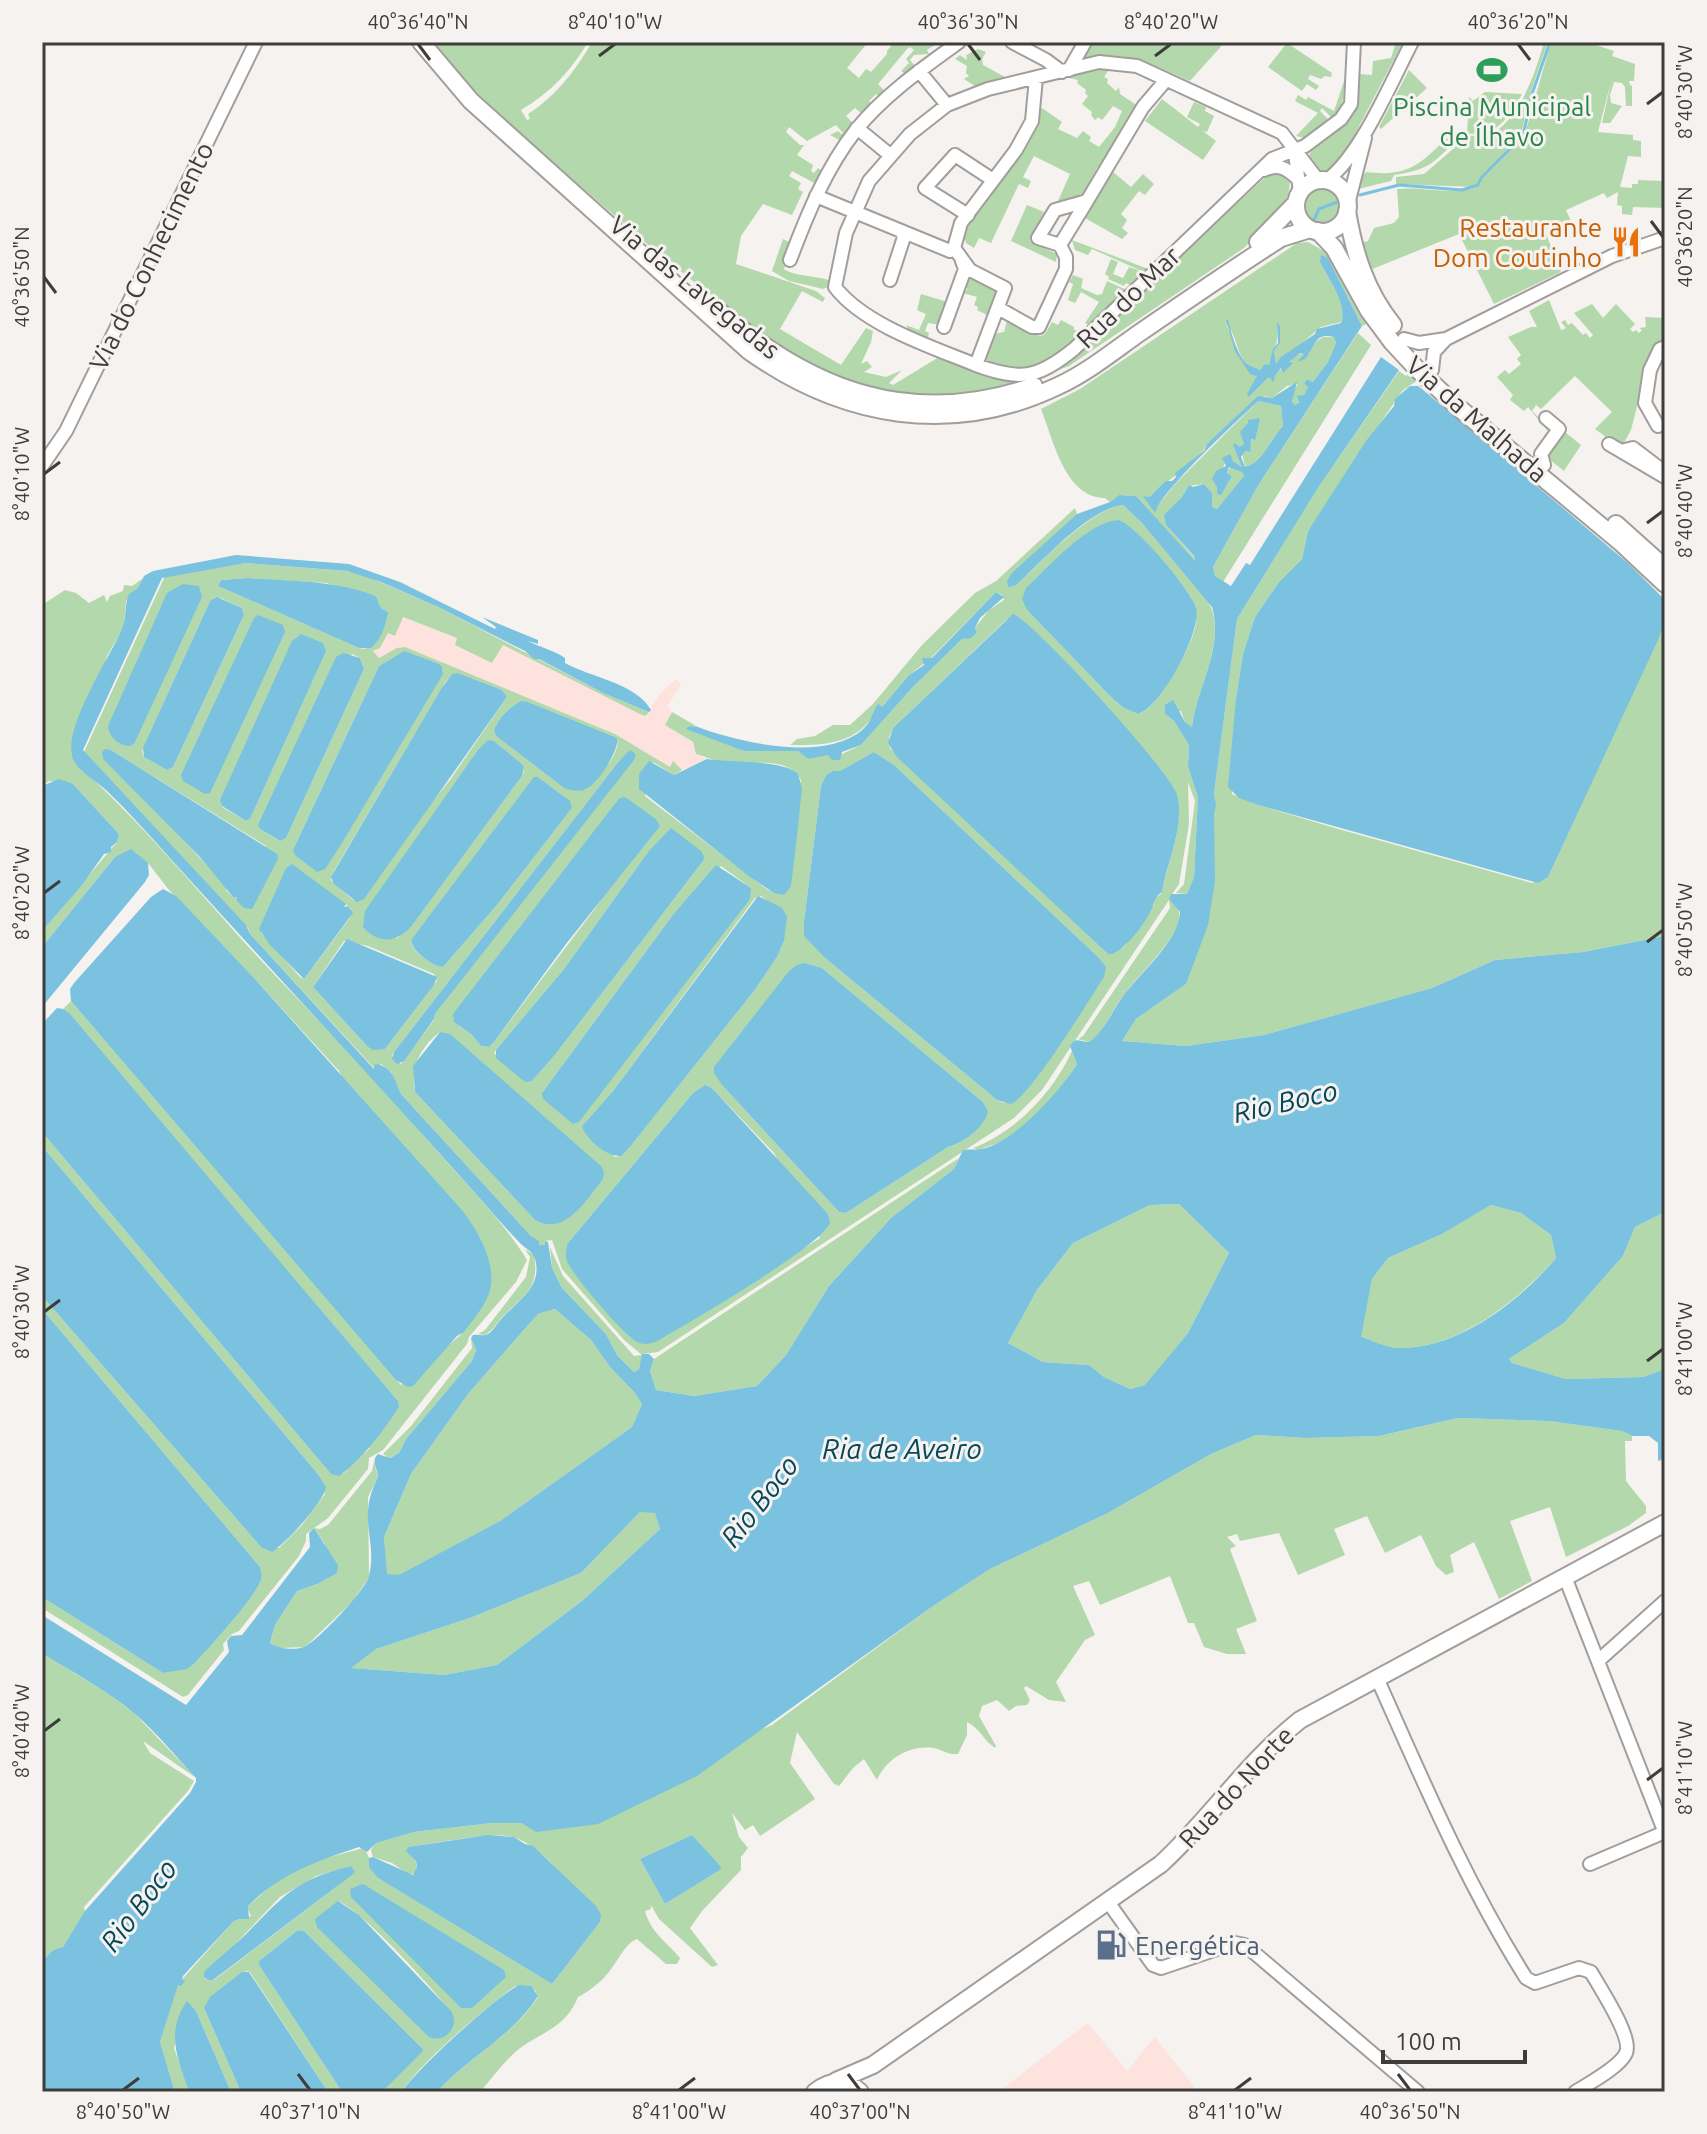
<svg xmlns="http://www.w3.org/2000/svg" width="1707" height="2134" viewBox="0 0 1707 2134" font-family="Ubuntu,sans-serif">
<rect width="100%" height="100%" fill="#f6f2ef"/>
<path fill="#fde2de" d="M402,617L458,638L455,645L493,662L502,644L645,715L661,693L676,679L681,685L667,706L672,712L666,725L693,743L696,754L707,759L696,767L682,770L673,762L670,767L615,734L525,697L384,654L379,659L373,651L380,648L388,633Z
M1088,2023L1127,2071L1155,2037L1198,2092H998Z"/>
<path fill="#b3d8ab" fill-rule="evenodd" d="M434,42H588C570,72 551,92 521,110L527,120L530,119L528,114C557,95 575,71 592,42H868L847,68L859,78L866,69L871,72L887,54V51L894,42H950L943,47L938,43L927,50L929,54L914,55L910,60L918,70L910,77L901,71L909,63L906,59L914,50L910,47L907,49L878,84L889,95L881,98L876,94L869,101L873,105L864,116L855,108L846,116L856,126L845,143L830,135L838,131L841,134L843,133L836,125L807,141L789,127L786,132L800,145H804L797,155L813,165L811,171L814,173L818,168L825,173L818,185L792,171L789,176L801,183L798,189L803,192L792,215L763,204L741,236L736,264L816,291L825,298L823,302L802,291L780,329L841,365L866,328L873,331L871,342L861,364L867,361L872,367L864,372L886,377L902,370L889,383L893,385L939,357L979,364L991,345L993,334L1004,332L1007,320L998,308L1019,326L1040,336L1045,334L1052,322L1058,325L1061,320L1074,327V330L1086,332L1071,353L1076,356L1157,277L1269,174H1285L1290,183L1288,195L1281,209L1244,248L1069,366L1013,387L955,397L899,396L853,384L780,350L655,251L522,135L470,86Z
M1090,42H1225L1190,81C1165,70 1131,52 1101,56C1095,57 1089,61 1083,62L1080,59Z
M1396,42H1403L1342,159L1331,172L1317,169L1308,157L1311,152C1345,124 1358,121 1359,74L1372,75L1373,61L1391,58Z
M1544,42H1548L1531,91L1521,135L1475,187L1396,184V177L1424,174L1468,136C1476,135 1484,138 1492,134C1521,117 1536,71 1544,42Z
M1551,42H1587L1614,51L1612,56L1635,64L1634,81H1629L1630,85L1632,86V106H1626L1625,87L1622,83L1614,82L1610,95L1611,103L1622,106L1610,123H1602L1612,78L1598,132L1633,135V140L1641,141V157L1628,156L1620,187L1632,188V184H1638V180L1665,181V208L1633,207L1632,215L1622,214V206L1617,205L1618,192L1607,198L1604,193L1566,210L1571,221L1560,227L1565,236L1555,239L1550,225L1545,231L1561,272L1494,304L1459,234L1370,270L1361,243L1368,241L1374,228L1394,223L1399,217L1397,189C1422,186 1461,197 1480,185L1481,180L1524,137Z
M1287,43L1332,73L1331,77L1325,76L1321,79L1310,75L1308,79L1319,86L1316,90L1307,84L1302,91L1268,67Z
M978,49L986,52L982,59L983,65L1005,77L975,86L964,79L969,76L966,73L967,66L955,59L960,55L967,60L966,55Z
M1110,68L1104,77L1108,79L1107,83L1116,91L1119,87L1120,94L1138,106L1101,166L1097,168L1083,195L1079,199L1058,201L1070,174L1034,156L1023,177L1031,181L1028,188L1019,184L991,243L979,238L974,248L966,243L964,236L966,228L1024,148L1042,108L1062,122L1058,129L1077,138L1083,131L1091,137L1089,141L1099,147L1115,127L1122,111L1113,106L1102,120L1098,117L1095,120L1091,115L1092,112L1082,104L1088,96L1085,93L1086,90L1077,83L1078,80L1065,77Z
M1409,70L1427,88L1381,129L1379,127Z
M1344,81C1344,96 1344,107 1332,118L1322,108L1320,111L1329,120L1305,138L1296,136L1318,113L1295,101L1298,95L1306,100L1308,97L1334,111Z
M1485,92L1522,94C1514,108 1503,127 1487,133C1480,135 1474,133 1467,134L1469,97L1473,101Z
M1162,99L1198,127L1200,124L1187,117L1194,102L1206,107L1205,111L1214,116L1207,132L1203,131L1216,141L1203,160L1145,121Z
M1455,131L1461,136C1435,160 1432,170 1394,175L1391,181L1358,189L1359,179L1366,172C1414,178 1422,160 1455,131Z
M1113,172L1131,187L1143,174L1154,184L1145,195L1139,191L1121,214L1127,220L1122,228L1128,233L1122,239L1085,218Z
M1303 207a19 19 0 1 1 38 0a19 19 0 1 1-38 0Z
M1027,205L1044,212L1030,241L1057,254L1056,262L1011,241Z
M783,239L793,244L784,269C795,277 816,275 831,281L830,286L823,289L789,281L772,271Z
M1072,240L1151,270L1132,286L1126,283L1124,286L1108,279L1109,277L1105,274L1111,259L1118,262L1113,274L1123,278L1129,267L1144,272L1092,249L1088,255L1075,250Z
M1308,242L1329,254L1366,324L1362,326L1328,258L1320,262C1328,279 1348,304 1341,322L1321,327L1276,365L1274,351L1280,343L1277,322C1279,344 1275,346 1269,365L1260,370C1256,367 1251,367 1247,364C1236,354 1237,334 1226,324C1237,346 1236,360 1257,376L1249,397L1268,378L1284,367L1281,373C1289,365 1292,353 1305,353L1301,357L1309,354L1312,344L1323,337H1334L1336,343L1328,362L1313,382L1307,379L1304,384L1308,387C1306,393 1300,401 1295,405L1292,403L1294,390L1298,384L1287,386L1272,398L1264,396L1207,444C1199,463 1162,483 1149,497L1156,508L1176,483L1258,401L1281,406L1283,426C1270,439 1263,463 1245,467L1242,453L1245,451L1249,452L1251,439L1254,440L1256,427L1248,423L1244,444L1239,447L1238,454L1242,467L1233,461L1225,462L1217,486L1218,491H1223L1232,476L1227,473L1230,467L1243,472L1244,477L1217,509L1212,508V493L1204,484L1188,486C1180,501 1172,508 1166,525L1194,557L1195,561H1193L1136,496L1119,495L1110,502L1105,498C1065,498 1053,439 1041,409L1080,389L1297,243Z
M966,274L997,291L989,316L977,310L978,307L974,305L977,297L963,293L968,289L961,286Z
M1073,275L1083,279L1081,288L1097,295L1102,294L1107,281L1129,291L1091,327L1085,323L1099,302L1081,292L1075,303L1068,300L1073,284L1069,282Z
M921,294L951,303L943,325L928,323L925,331L929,333L928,337L931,339V342L910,332L906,325L919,330L926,314L917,310Z
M1549,300L1561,330L1566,328L1561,322L1565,320L1568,325L1572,323L1583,335L1586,333L1590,338L1593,335L1574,313L1592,304L1603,318L1616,304L1635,324L1630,329L1633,332L1636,330L1639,333L1642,330L1639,328L1646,327L1645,317L1665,318V343L1648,364L1631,430L1621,448L1595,429L1612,412L1575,376L1541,409L1536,405L1532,411L1554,432L1551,435L1528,407L1524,411L1510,400L1513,395L1497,377L1505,370L1509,374L1521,364L1517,359L1521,355L1508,337L1531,327H1537L1529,311Z
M1358,333L1371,345L1223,582L1215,576L1213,567L1259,484Z
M1399,371L1406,376L1409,372L1419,383L1415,382L1402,391L1308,531L1302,559L1279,582L1255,617L1243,654L1236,698L1232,794L1258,805L1335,828L1532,883L1548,877L1665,620V936L1583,952L1495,960L1432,988L1264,1035L1186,1046L1122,1041L1136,1019L1186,984C1197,929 1212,874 1214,818C1214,809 1216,803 1214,794L1237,619L1318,488Z
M1565,432L1581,445L1564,471L1549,459V452Z
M1123,505L1142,523L1206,599C1231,632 1196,690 1192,727L1185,722L1181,711L1165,714L1174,721L1189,745L1188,767L1198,797L1194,877L1187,894L1176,893L1184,884L1195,801L1188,782L1189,824L1179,884L1169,899C1176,904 1181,911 1179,920C1174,943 1137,976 1122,997C1111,1012 1104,1032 1089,1042L1078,1039L1083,1036L1170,908L1169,900L1042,1090L1014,1118L658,1352L643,1354L639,1369L634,1372L617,1355L606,1334L562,1288L552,1268L550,1247L563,1276L634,1356L642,1355L624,1340L562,1269L552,1240L545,1241V1245H539L531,1236L401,1094L391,1072L381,1064L375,1069L250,934L248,928L84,752L165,576L246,563L346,571L364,575L438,607L603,693L649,712L645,716L640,714L503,645L492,663L455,645L457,638L403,617L395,636L388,633L380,648L373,651L379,658L397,648L405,647L615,734L670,767L673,761L682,770L674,775L653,762L645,796L768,890L784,895L801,780C788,755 751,765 728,763C716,762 707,757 696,754L693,742L665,725L672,712L698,727L690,726L744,751H798L808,759L818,755H840L861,745L913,687L962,639L977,634L975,628L989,610L1004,600L1002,595L996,592L931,658L909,675L881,708L878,705C864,743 826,746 790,745L797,739L815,736L833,725H850L873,704L922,645L975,593L996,581L1075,508L1077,514L1016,585C1041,563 1090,509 1123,505ZM1119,520C1133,525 1183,582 1191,597C1193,603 1197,614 1196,621C1196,641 1159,706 1140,714L1124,708L1112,698L1027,610L1050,565L1086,534ZM248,578L326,583L376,596L381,608L388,612L365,649L359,648L218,586L221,580ZM214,598H221L242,608L244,615L173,767L167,770L144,757L142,751L205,612ZM1007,619L1179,813L1176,837L1161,894L1154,899V904L1125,946L1113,954H1108L890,748L889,737L893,728ZM326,650L250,819L246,821L222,807ZM404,651L443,670L442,674L426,699L293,850L379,666ZM352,654L360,658L364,669L286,838L279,841L260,829ZM458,673L502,690L507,697L450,780L353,900L331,880L334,871L446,681L452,675ZM520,702H528L617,739C620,756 599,775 588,788L585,790L564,788L496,736L494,730C499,717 509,708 520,702ZM494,741L521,763L524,771L522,776L411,927L396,939ZM111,750L266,846L238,902L237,897H233L226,890L228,888L150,804L103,759ZM874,752L894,765L1097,956L1062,1042L1004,1103L997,1100L824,957L805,936L804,921L821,786L826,775L833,771H840ZM636,754L435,1014L434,1020L401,1064L392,1056L394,1052L619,761ZM538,777L562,795L572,808L497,905L443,967C431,965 412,952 411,940ZM614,805L644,811L656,819L594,910L494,1042L489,1047L481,1046L472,1035L459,1026ZM648,852L703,861L554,1056L532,1081L494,1053L496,1050L564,969ZM721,866L751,888L542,1093L672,916ZM761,896L771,904L781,907L784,941L777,957L754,991L630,1147L620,1156L615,1157L582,1126L613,1091L755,898ZM346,904L351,909L350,918L304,979L300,977L261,933ZM344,941L368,946L434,974L437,981L385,1049L367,1046L313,987ZM805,963L822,968L983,1102L988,1111C980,1126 965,1144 948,1147L846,1213L839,1212L722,1085ZM440,1032L551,1225L535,1220L415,1092C410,1068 420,1047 440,1032ZM705,1085L712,1088L774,1153L820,1238L661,1339L568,1243L693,1093Z
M142,579L141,585L126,601L124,627L107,656L75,763C155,834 220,920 295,996C344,1047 392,1099 438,1152C469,1187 502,1220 527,1260L516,1282L469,1337L467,1344L383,1450L369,1458L368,1469L328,1518L306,1534V1541L299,1556L239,1631L232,1634L223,1644L224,1650L188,1695L183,1697L42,1608V1597L163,1673L187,1668L196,1662L260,1582V1567L42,1309V1296L261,1547L279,1548L301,1526L325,1494L317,1473L42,1146V1132L331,1474L344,1473L369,1449L372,1440L394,1414L398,1401L63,1009L71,1001L401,1385L463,1333L339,1071L254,978L169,890L148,863L120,856L115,857L42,947V931L117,842L119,834L73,784L49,781L42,786V605L65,590L76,593L89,603L104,595L107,602L110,596L123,591L124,585L132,586Z
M1072,1051L1077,1064C1060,1091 1034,1119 1008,1138C1000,1143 988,1146 979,1150L973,1148C1015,1133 1054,1091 1072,1051Z
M959,1158L954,1169L891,1218L829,1286L786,1355L757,1386L694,1396L656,1390L650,1371L654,1359Z
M1179,1204L1229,1253L1188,1333L1146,1385L1130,1389L1104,1377L1089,1365L1043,1362L1008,1343L1037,1290L1073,1243L1150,1205Z
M1491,1205L1521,1213L1551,1235L1556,1258C1518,1301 1457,1350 1396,1348C1385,1347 1371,1340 1360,1337L1372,1279L1388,1258L1442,1234Z
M1665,1212V1369L1643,1377L1566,1379L1512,1363L1509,1359L1564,1323L1623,1256L1635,1227Z
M525,1249L534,1255C540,1288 524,1296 503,1316C497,1323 493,1330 485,1335L478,1334L485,1330L526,1277L530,1257Z
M555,1309L591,1340L610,1367L635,1393L642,1404L632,1427L500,1521L399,1576L386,1574L384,1537L411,1474L468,1394L522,1332L538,1314Z
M471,1338L476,1350L472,1361L406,1439L399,1453L389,1458L383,1454L411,1426L472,1348Z
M1458,1418L1549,1421L1622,1431L1632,1436V1441H1625L1626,1481L1646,1506V1513L1628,1526L1566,1557L1550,1507L1510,1521L1532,1581L1499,1599L1474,1542L1450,1555L1454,1572L1446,1575L1436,1566L1421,1535L1385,1553L1367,1516L1334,1529L1345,1555L1298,1575L1279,1533L1240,1541L1237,1534L1227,1537L1236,1546L1230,1549L1257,1621L1236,1629L1246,1654H1227L1204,1647L1194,1623H1188L1170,1576L1100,1605L1089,1581L1073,1586L1095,1635L1085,1640L1056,1682L1066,1702L1049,1700L1026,1686L1024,1688L1030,1700L1027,1705L1016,1706L1009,1711L997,1700L982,1706L979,1716L996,1746L995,1748C983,1740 980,1728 967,1722V1735L958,1754C948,1755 943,1750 934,1748C909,1745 887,1758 877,1780L864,1759L853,1768L839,1786L834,1784L797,1732L790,1763L815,1799L760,1836L753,1825L745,1830L732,1813L739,1837L748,1848L741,1857V1870L702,1911L690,1928L718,1965L712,1967L659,1919L651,1905V1909L645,1911C651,1933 666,1941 680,1958L677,1964H666L637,1939C625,1943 617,1963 608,1973C600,1983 589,1991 578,1997C566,2026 547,2030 523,2046C507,2057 493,2077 480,2092H437C467,2058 513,2036 538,1997L535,1990L515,1986C486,2008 419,2063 402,2092H382L422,2048L304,1931L298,1930L259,1961V1965L342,2092H328L250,1972L246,1971L204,2008L241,2092H231L196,2011L187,2002L174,2048L189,2092H175L160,2042L178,1984L234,1921L251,1916L247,1907L279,1879L312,1862L363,1848C370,1855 372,1868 378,1878L552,1984L600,1922C579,1896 545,1846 513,1837C493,1831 432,1844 408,1847C413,1857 419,1862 416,1873L409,1875L392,1863L373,1857L371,1850L375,1843L414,1832L492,1823H522L772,1725L936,1604L990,1569L1108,1513L1211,1454L1256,1435L1306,1438L1379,1436ZM692,1835L720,1870L665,1904L640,1859ZM350,1866L353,1869L335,1888L214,1980H207L204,1977L280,1897L316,1876ZM338,1901C361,1909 440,1995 455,2018Z
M374,1462L378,1477L368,1497L369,1577L353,1601L305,1647L279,1648L270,1643L275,1625L297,1591L317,1584L325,1544L314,1528L320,1529L328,1525L372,1471Z
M640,1512H655L660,1529L582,1601L497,1665L444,1675L350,1668L376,1649L470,1618L581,1573Z
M42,1653L110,1695L136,1715L196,1778L143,1741L150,1753L194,1781L188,1791L84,1907L85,1912L63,1947L53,1950L42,1961Z"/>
<path fill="#7ac2df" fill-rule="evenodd" d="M1321,255L1328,258L1362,326L1259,484L1213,567L1215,576L1231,586L1246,563L1250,565L1381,357L1399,370L1318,488L1237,619L1214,794L1216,805L1214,815L1215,881L1208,925L1186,984L1136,1019L1122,1041L1186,1046L1264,1035L1432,988L1495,960L1583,952L1665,936V1212L1635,1227L1623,1256L1564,1323L1509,1359L1512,1363L1566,1379L1643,1377L1665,1369V1454L1660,1461L1658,1460V1443L1649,1436H1632L1622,1431L1549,1421L1458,1418L1379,1436L1306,1438L1256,1435L1211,1454L1108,1513L990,1569L936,1604L697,1776L598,1824L536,1832L522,1823H492L414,1832L376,1843L367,1852L359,1847C317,1861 280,1874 248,1906L249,1919H240L234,1921L183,1976L182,1980L185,1981L181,1986L178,1985L160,2042L175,2092H42V1961L53,1950L63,1947L85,1911L190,1793L196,1782V1778C176,1757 158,1734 136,1715C107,1690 73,1673 42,1653V1615L186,1705L229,1652L227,1641L231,1636L242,1635L310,1547L309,1533L314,1528L338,1565L337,1573L317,1584L297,1591L275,1625L270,1643C279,1649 296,1651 306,1646C320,1638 365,1591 369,1576C378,1538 356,1520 378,1477C378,1468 370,1462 378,1454L390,1458L399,1453L406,1439L472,1361L476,1350L471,1338L473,1335C477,1334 481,1336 485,1335C492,1334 497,1323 502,1318C518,1301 543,1286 535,1259C532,1250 524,1248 519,1242C498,1220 479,1197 459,1175C363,1068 265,963 169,857C149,835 129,812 107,791C97,782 82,773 75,763C57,735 111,656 122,629C127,618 124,605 129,594L138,588L144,576L153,571L236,555L349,564L400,582L495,629L496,627L482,617L538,640V644L528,641C541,648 554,650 565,658V663C592,678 636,683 651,710L649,712L603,693L539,659H534L525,651L438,607L381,582L347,571L246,563L162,578L83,750L246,925L250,934L374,1069L375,1064C393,1066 395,1081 401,1094L531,1236L539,1241V1245H545V1241L548,1242L552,1268L562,1288L606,1334L617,1355L634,1372L639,1369L642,1354H649L654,1359L650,1371L656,1390L694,1396L757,1386L786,1355L829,1286L891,1218L954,1169L963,1150C969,1149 975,1150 981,1149C1013,1144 1061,1090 1077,1064L1070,1046C1076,1036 1080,1042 1089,1042C1104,1032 1112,1011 1123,996C1140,973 1179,941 1180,912L1169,899L1171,894H1187L1194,877L1198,797L1188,767L1189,745L1174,721L1165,714V705L1173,700L1185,722L1192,727C1197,687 1224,648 1212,607L1142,523L1123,505C1088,509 1042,562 1016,585L1008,587L1007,581L1012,573L1077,514L1110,502L1119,495L1136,496L1195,561L1194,556L1166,525L1164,515L1181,498L1189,485L1193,487L1204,484L1212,493V507L1217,509L1244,476L1242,472L1229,467L1227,473L1232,476L1221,495L1217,494V487L1212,479L1216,471L1226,466L1222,458L1230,454L1233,461L1242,467L1233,445L1235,443L1239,447L1244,444L1240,432L1248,423V420L1260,418L1255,440L1251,439L1250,452L1245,451L1241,457L1245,467C1263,463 1270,439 1283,426L1281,406L1258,401C1237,421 1160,492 1155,513L1143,496L1149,497L1166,481H1172L1176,477L1175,473L1204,451L1207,444L1258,396L1272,398L1297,382L1292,402L1295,405L1299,402L1297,396L1304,395L1308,387L1304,384L1307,379L1313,382L1328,362L1336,343L1334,337C1313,332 1315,348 1305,359L1297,362L1304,354L1300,353L1289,362L1293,363L1283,373L1281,368L1275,375L1274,381L1272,382L1271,378H1268L1249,397L1247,394L1257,376L1250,374L1235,351L1226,320H1228C1231,332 1237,355 1247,364C1251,367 1256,367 1260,370L1265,364L1269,365L1273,349L1278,343L1277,322L1280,326V343L1274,351L1276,364L1281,357L1315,334L1317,329L1341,323C1348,304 1328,279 1320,262ZM1179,1204L1229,1253L1188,1333L1145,1385L1130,1389L1104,1377L1089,1365L1043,1362L1008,1343L1037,1290L1073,1243L1150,1205ZM1491,1205L1521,1213L1551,1235L1556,1258C1519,1302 1457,1350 1397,1348C1385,1347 1371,1340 1361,1337L1372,1279L1388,1258L1442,1234ZM555,1309L591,1340L610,1367L635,1393L642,1404L632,1427L500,1521L399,1575L387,1574L384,1537L411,1474L468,1394L522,1332L538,1314ZM640,1512L655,1513L660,1529L582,1601L497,1665L444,1675L351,1668L376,1649L470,1618L581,1573Z
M1410,386H1418L1422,389L1629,564L1665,600L1664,625L1658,640L1548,877L1538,883L1258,805L1239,798L1228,787L1236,698L1243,654L1255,617L1279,582L1302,559L1308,531L1366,441L1394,406L1395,399Z
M1119,520C1136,526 1191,589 1196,608C1202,632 1162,705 1139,714L1124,708L1112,698L1027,610L1022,599L1026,588C1048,568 1088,521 1119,520Z
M248,578C291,581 335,580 376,596L381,608L388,612C386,625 381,640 371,648H359L218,586L221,580Z
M183,584L199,586L202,597L134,744L130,746C119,746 109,737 108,726L167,593Z
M996,592L1004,597L980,618L975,628L977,633L971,638L962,639L913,687L861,745L842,752L840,760H832L828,755L808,759L798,751H744L686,729L690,726L698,727C740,743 825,762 862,730C873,720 871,714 878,704L882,707L909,675L924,665L922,658H932Z
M217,597L242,608L244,615L173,767L167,770L144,757L143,748L205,612L211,600Z
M1013,614C1034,622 1171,772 1177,795C1185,827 1167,861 1162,892C1155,897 1155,900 1152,908C1145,924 1128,946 1113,954H1108L897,757L888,743L893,728Z
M258,615L283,625L285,632L210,793L205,794L183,781L181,775L254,618Z
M301,634L323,643L326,651L250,819L246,821L222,806L220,800L292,641Z
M404,651L439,664L442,667L443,674L342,843L325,869L317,872L295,855L293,850L379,666Z
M343,653L360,658L364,669L286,838L280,841L260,829L258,825L336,657Z
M458,673L502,690L507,697L364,899L357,902L334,884L331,877L441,689L452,674Z
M521,701L528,702L617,738C620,750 596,787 584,790C577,792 570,790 564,788L496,736L494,730C499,717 509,708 521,701Z
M488,740L494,741L521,763L524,767L522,776L411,927C396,943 378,944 363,927L365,911L478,750Z
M105,749L111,750L277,854L278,859L252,909L244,908L237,901V897H233L200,857L103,759L102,752Z
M630,750L636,754L634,760L435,1014L434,1019L404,1061L397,1064L392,1059L394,1052L619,761Z
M874,752L894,765L1097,956L1106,967L1104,977C1087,1003 1032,1094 1011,1104L997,1100L824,957L804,936V921L821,786L826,775L833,771H840Z
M707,759C730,763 783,759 798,774L802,788L797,836L791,886L784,895L774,893L750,877L639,789V774L649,761L674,775Z
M534,777H538L570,801L572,808L497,905L443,967C432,966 412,951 411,940Z
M59,779L73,784L119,834L117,842L111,847V852L104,854L82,885L42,931V786Z
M625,797L656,819L660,826L566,944L494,1042L489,1047L481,1046L472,1035L454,1022L453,1014L614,805L620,798Z
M671,828L701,851L704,857L703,861L554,1056L532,1081L525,1082L496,1058V1050L564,969L648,852Z
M131,849L148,863L149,875L145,882L42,1007V947L115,857Z
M292,864L346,904L344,907L348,906L353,913L304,979L270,945L259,929L286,868Z
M716,865L751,888L750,899L579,1122L573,1124L543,1099L542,1093L672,916Z
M163,889L176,896L254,978L461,1209C478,1230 500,1268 488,1296C483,1309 471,1322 463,1333L457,1336L413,1386L408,1387L396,1380L71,1001L70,989L74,983L151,897Z
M758,896L781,907L787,916L784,941L777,957L754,991L630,1147L621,1156C606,1157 586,1139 582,1126L613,1091Z
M347,939L437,977L434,985L385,1049L373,1050L367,1046L313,987Z
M805,963L822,968L983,1102L988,1111C986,1126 962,1144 948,1147L846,1213L839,1212L722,1085L714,1073V1067L789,971L797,965Z
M57,1008L63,1009L70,1014L398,1401L399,1407C383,1431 362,1460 339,1476L331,1474L42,1132V1024Z
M440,1032L450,1034L602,1167L604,1173L603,1179C586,1200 565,1237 535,1220L415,1092L413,1066Z
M705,1085L712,1088L828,1214L830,1223C820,1247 691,1321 661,1339C653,1343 646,1346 637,1342C623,1334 573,1276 567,1261C565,1255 566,1250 568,1243L693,1093Z
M42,1146L317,1473L326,1487C324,1502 285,1544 272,1552L261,1547L42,1296Z
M42,1309L260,1567C261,1572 262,1574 261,1579C256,1597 210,1646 196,1662L187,1669L163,1673L42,1597Z
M488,1835L514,1837L525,1844L533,1846L596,1906L601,1915L600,1922L552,1984L378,1878L369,1867V1858L373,1857L413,1875L417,1867L416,1861L406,1851L408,1847Z
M692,1835L721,1867L720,1870L665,1904L640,1859Z
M351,1866L355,1872L352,1875L213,1980H208L204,1977V1972C219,1957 237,1944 251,1929C287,1892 299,1879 351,1866Z
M363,1884L504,1970L506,1977L472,2008H461L351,1897L350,1889Z
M338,1901L359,1915L451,2011C461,2026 445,2044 429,2037L317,1927L315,1919Z
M298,1930L304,1931L422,2048L423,2051L382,2092H342L259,1965V1961Z
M242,1972H249L328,2092H241L204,2008L210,1997Z
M519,1985L531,1986L538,1996C513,2036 467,2058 437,2092H402C414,2071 498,1995 519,1985Z
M187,2001L196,2011L231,2092H189C178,2060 165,2032 187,2001Z"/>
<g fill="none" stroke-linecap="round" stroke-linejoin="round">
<path stroke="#7ac2df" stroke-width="3" d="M1360,195L1399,185L1462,190L1478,185L1481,178L1523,136L1532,94L1550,42
M1313,222L1319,209L1337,202"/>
<g stroke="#a29e9b" stroke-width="16">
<path id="minor" d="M1012,42L1046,60L1062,72
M1069,70L1085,42
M919,71L947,105
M1036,78L1032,121L1016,150L961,223L954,248L970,270L1005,288L976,365C932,347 864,325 835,287L846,233L869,181L910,134L947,105L988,89L1099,62L1137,66L1282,133L1318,180
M857,128L890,155
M1295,153L1300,192
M1264,170C1278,164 1285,167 1297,178
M1327,180C1361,155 1392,80 1412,42
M816,196L950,251L954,248
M1087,201L1143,107L1166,80
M1087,201L1060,245L1038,238L1055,210Z
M1348,204L1365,138
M968,215L925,188L955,155L993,180
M790,260C807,215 826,168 856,130C884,95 923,68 959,42
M890,280L904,237L902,233
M998,308L1032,327H1039L1066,269V257L1060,245
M944,327L965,269L962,261
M1404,339L1419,343L1446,339L1612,256L1665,238
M976,365C1020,381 1037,379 1074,349L1272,159L1305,146L1341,119L1351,104L1354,42
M1432,370L1434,352L1446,339
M1658,426L1645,403L1650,370L1660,349L1665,347
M1609,444L1665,477
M1621,451L1633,448L1658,467
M1544,465L1541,454L1559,429L1546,418
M42,466L66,431L256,42
M1565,1577L1665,1833
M1598,1661L1665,1601
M1377,1678C1423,1781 1466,1883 1526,1978L1535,1983L1579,1968L1591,1972C1600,1988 1633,2037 1626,2053C1620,2067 1588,2084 1575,2092
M1590,1864L1665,1832
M1108,1902L1153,1965L1161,1968L1235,1943L1245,1945L1418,2092"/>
</g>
<g stroke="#a29e9b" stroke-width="20">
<path id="major" d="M421,42L471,101L749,351C843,418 952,437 1058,386C1086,373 1110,354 1135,336C1183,303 1231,270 1281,238L1310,229
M1296 206a26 26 0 1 1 52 0a26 26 0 1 1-52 0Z
M1347,211C1354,253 1366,292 1393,325
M1318,231L1334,248L1369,311L1392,342L1417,369L1459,408L1619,541L1665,584
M1258,242L1296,203
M720,312C815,392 912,428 1034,386
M1616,524L1665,568
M836,2081L873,2065L1161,1864C1210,1819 1247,1762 1300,1720L1665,1523
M815,2092C830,2080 846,2078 860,2092"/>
</g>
<use href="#minor" stroke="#fff" stroke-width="12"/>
<use href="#major" stroke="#fff" stroke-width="16"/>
</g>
<path fill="none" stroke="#3e3d3c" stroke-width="3" d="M418,44L430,60M968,44L980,60M1518,44L1530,60M599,56L615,44M1155,56L1171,44M1647,104L1663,92M1651,221L1663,237M44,277L56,293M44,474L60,462M1647,523L1663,511M44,893L60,881M1647,942L1663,930M44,1312L60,1300M1647,1361L1663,1349M44,1731L60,1719M1647,1780L1663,1768M298,2074L310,2090M848,2074L860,2090M1398,2074L1410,2090M123,2090L139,2078M679,2090L695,2078M1235,2090L1251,2078"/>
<defs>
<g id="stadium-bare" transform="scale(2.4)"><path d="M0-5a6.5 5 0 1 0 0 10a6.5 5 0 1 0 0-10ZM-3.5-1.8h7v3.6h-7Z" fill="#2e9e5b" stroke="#f6f2ef" stroke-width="2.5" paint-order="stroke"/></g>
<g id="restaurant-bare" transform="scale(2.4)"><path d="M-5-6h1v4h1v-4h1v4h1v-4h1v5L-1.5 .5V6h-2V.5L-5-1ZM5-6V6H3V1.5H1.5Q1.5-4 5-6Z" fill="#e8710a" stroke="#f6f2ef" stroke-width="2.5" paint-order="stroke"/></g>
<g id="fuel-bare" transform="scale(2.4)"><path d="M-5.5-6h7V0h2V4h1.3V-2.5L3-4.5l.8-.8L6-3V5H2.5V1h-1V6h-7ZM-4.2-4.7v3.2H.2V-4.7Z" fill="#5c6f8a" stroke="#f6f2ef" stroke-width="2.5" paint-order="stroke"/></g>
</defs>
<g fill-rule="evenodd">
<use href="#stadium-bare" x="1492" y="70"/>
<use href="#restaurant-bare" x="1626" y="242"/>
<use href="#fuel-bare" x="1111" y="1945"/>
</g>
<g text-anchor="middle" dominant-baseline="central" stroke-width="6" stroke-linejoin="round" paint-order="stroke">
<g font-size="26" fill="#27864d" stroke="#f6f2ef">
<text x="1492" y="106">Piscina Municipal<tspan x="1492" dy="30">de Ílhavo</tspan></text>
</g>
<g font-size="26" fill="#c56008" stroke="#f6f2ef" text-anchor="end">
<text x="1602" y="227">Restaurante<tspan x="1602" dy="30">Dom Coutinho</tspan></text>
</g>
<g font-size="26" fill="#3e3d3c" stroke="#f6f2ef">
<text transform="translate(151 256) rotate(-64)">Via do Conhecimento</text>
<text transform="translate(695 287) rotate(39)">Via das Lavegadas</text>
<text transform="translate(1128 297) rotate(-44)">Rua do Mar</text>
<text transform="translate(1477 419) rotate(41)">Via da Malhada</text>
<text transform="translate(1236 1787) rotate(-47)">Rua do Norte</text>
</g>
<g font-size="26" fill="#4e5e75" stroke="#f6f2ef" text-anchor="start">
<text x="1135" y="1945">Energética</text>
</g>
<g font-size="28" font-style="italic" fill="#06475b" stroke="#f6f2ef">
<text transform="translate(1285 1101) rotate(-13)">Rio Boco</text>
<text x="902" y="1448">Ria de Aveiro</text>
<text transform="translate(759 1501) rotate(-52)">Rio Boco</text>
<text transform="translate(138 1905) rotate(-53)">Rio Boco</text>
</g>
</g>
<rect width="1707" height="2134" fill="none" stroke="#f6f2ef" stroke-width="88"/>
<path d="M1383 2050v12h142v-12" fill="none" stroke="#3e3d3c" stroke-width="4"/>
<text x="1395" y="2050" font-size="24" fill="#3e3d3c" stroke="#f6f2ef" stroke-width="6" paint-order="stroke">100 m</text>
<rect x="44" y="44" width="1619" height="2046" fill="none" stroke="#3e3d3c" stroke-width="3"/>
<g font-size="20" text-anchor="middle" fill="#3e3d3c">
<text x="418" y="29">40°36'40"N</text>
<text x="615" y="29">8°40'10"W</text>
<text x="968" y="29">40°36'30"N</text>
<text x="1171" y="29">8°40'20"W</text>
<text x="1518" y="29">40°36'20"N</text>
<text transform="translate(1685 92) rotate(-90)" y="7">8°40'30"W</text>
<text transform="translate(1685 237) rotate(-90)" y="7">40°36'20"N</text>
<text transform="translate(22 277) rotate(-90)" y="7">40°36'50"N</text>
<text transform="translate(22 474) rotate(-90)" y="7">8°40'10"W</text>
<text transform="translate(1685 511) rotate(-90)" y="7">8°40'40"W</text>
<text transform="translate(22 893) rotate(-90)" y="7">8°40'20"W</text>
<text transform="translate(1685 930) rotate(-90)" y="7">8°40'50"W</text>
<text transform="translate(22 1312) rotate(-90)" y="7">8°40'30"W</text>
<text transform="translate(1685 1349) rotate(-90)" y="7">8°41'00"W</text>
<text transform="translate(22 1731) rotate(-90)" y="7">8°40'40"W</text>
<text transform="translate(1685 1768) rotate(-90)" y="7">8°41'10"W</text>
<text x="123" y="2119">8°40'50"W</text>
<text x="310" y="2119">40°37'10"N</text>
<text x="679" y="2119">8°41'00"W</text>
<text x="860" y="2119">40°37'00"N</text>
<text x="1235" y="2119">8°41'10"W</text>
<text x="1410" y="2119">40°36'50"N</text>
</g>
</svg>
